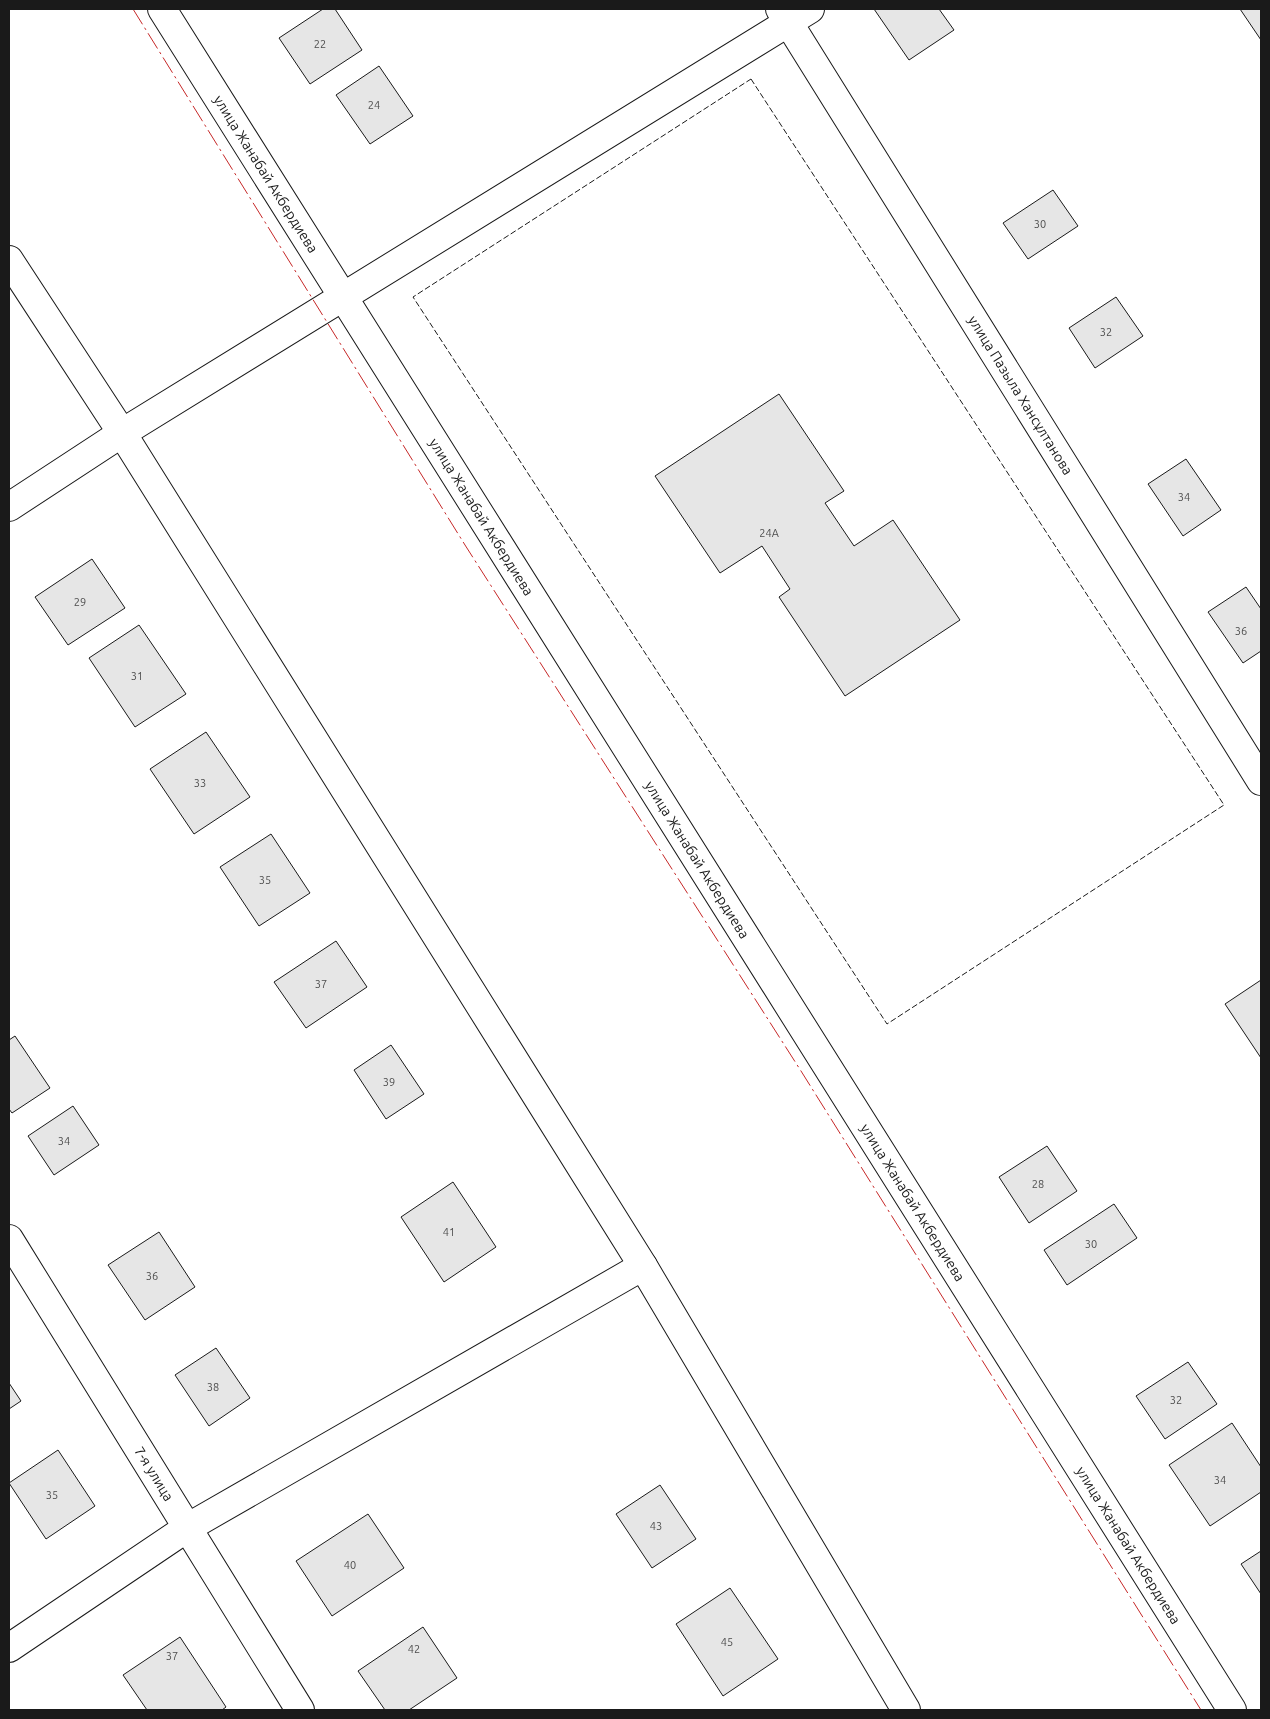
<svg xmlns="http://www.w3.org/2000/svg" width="1270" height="1719" viewBox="0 0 1270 1719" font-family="Ubuntu,sans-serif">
<rect width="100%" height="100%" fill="#fff"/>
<path fill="#e6e6e6" stroke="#1a1a1a" d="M323,9H335L362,50L310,84L279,38Z
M874,9H939L954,30L909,60Z
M1240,9H1261V40Z
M379,66L413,116L370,144L336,95Z
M1053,190L1078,226L1028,259L1003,223Z
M1116,297L1143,336L1095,368L1069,328Z
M779,394L844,491L825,503L854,546L893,520L960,620L845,696L779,597L790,589L762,546L720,573L655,476Z
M1186,459L1221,510L1183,536L1148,484Z
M92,559L125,608L68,645L35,597Z
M1246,587L1261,609V651L1243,663L1208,612Z
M139,625L186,694L135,727L89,658Z
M206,732L250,797L194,834L150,769Z
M271,834L310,893L259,926L220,867Z
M336,941L367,987L306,1028L274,982Z
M1261,980V1058L1225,1004Z
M15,1036L50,1088L12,1113L9,1109V1040Z
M391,1045L424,1094L386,1119L354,1070Z
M73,1106L99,1145L54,1175L28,1136Z
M1047,1146L1077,1191L1029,1223L999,1177Z
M453,1182L496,1247L444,1282L401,1217Z
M1114,1204L1137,1238L1067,1285L1044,1250Z
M159,1232L195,1287L145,1320L108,1265Z
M216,1348L250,1398L209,1426L175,1375Z
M1188,1362L1217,1404L1165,1439L1136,1396Z
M9,1383L21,1401L9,1409Z
M1232,1423L1261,1467V1492L1210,1526L1169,1465Z
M58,1450L95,1506L46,1539L9,1483Z
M660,1485L696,1539L652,1568L616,1514Z
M368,1514L404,1568L332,1616L296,1561Z
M1261,1551V1594L1241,1564Z
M730,1588L778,1659L723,1696L676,1624Z
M423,1627L457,1678L409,1710H385L358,1671Z
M180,1637L226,1707L222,1710H147L123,1675Z"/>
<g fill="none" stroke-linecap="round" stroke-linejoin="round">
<g stroke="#1a1a1a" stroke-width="30">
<g id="street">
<path id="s1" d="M162,9L1232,1710"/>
<path id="s2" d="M780,9L1261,781"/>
<path d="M9,260L122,433L643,1266L906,1710"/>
<path d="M9,507L122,433L810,9"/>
<path id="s3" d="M9,1239L300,1710"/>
<path d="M9,1648L187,1528L643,1266"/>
</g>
</g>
<use href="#street" stroke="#fff" stroke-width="28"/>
<path stroke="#1a1a1a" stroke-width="1" stroke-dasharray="6 2.5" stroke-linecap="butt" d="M751,79L1224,805L887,1024L413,297Z"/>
<path stroke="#c62828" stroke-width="1" stroke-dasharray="18 4 2.5 4" stroke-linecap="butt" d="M133,9L465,545L801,1071L1201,1710"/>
</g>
<g text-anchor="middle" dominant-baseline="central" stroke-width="4" stroke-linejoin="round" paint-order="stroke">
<g font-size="11" fill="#4d4d4d">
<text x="320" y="44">22</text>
<text x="374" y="105">24</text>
<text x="1040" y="224">30</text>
<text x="1106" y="332">32</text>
<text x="1184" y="497">34</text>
<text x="769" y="533">24А</text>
<text x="80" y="602">29</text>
<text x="1241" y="631">36</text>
<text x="137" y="676">31</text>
<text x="200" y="783">33</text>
<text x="265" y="880">35</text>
<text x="321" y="984">37</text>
<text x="389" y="1082">39</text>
<text x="64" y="1141">34</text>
<text x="1038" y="1184">28</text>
<text x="449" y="1232">41</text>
<text x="1091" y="1244">30</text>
<text x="152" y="1276">36</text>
<text x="213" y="1387">38</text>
<text x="1176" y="1400">32</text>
<text x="1220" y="1480">34</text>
<text x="52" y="1495">35</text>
<text x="656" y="1526">43</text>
<text x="350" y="1565">40</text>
<text x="727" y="1642">45</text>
<text x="414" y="1649">42</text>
<text x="172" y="1656">37</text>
</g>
<g font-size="14" fill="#1a1a1a" stroke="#fff">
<text stroke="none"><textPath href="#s1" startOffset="195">улица Жанабай Акбердиева</textPath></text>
<text stroke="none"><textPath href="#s2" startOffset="455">улица Пазыла Хансұлтанова</textPath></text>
<text stroke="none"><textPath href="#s1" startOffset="600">улица Жанабай Акбердиева</textPath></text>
<text stroke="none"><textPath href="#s1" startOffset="1005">улица Жанабай Акбердиева</textPath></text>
<text stroke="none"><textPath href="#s1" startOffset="1410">улица Жанабай Акбердиева</textPath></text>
<text stroke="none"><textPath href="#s3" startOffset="276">7-я улица</textPath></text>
<text stroke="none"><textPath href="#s1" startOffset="1815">улица Жанабай Акбердиева</textPath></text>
</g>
</g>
<rect width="1270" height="1719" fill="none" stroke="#1a1a1a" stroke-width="20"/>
</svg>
